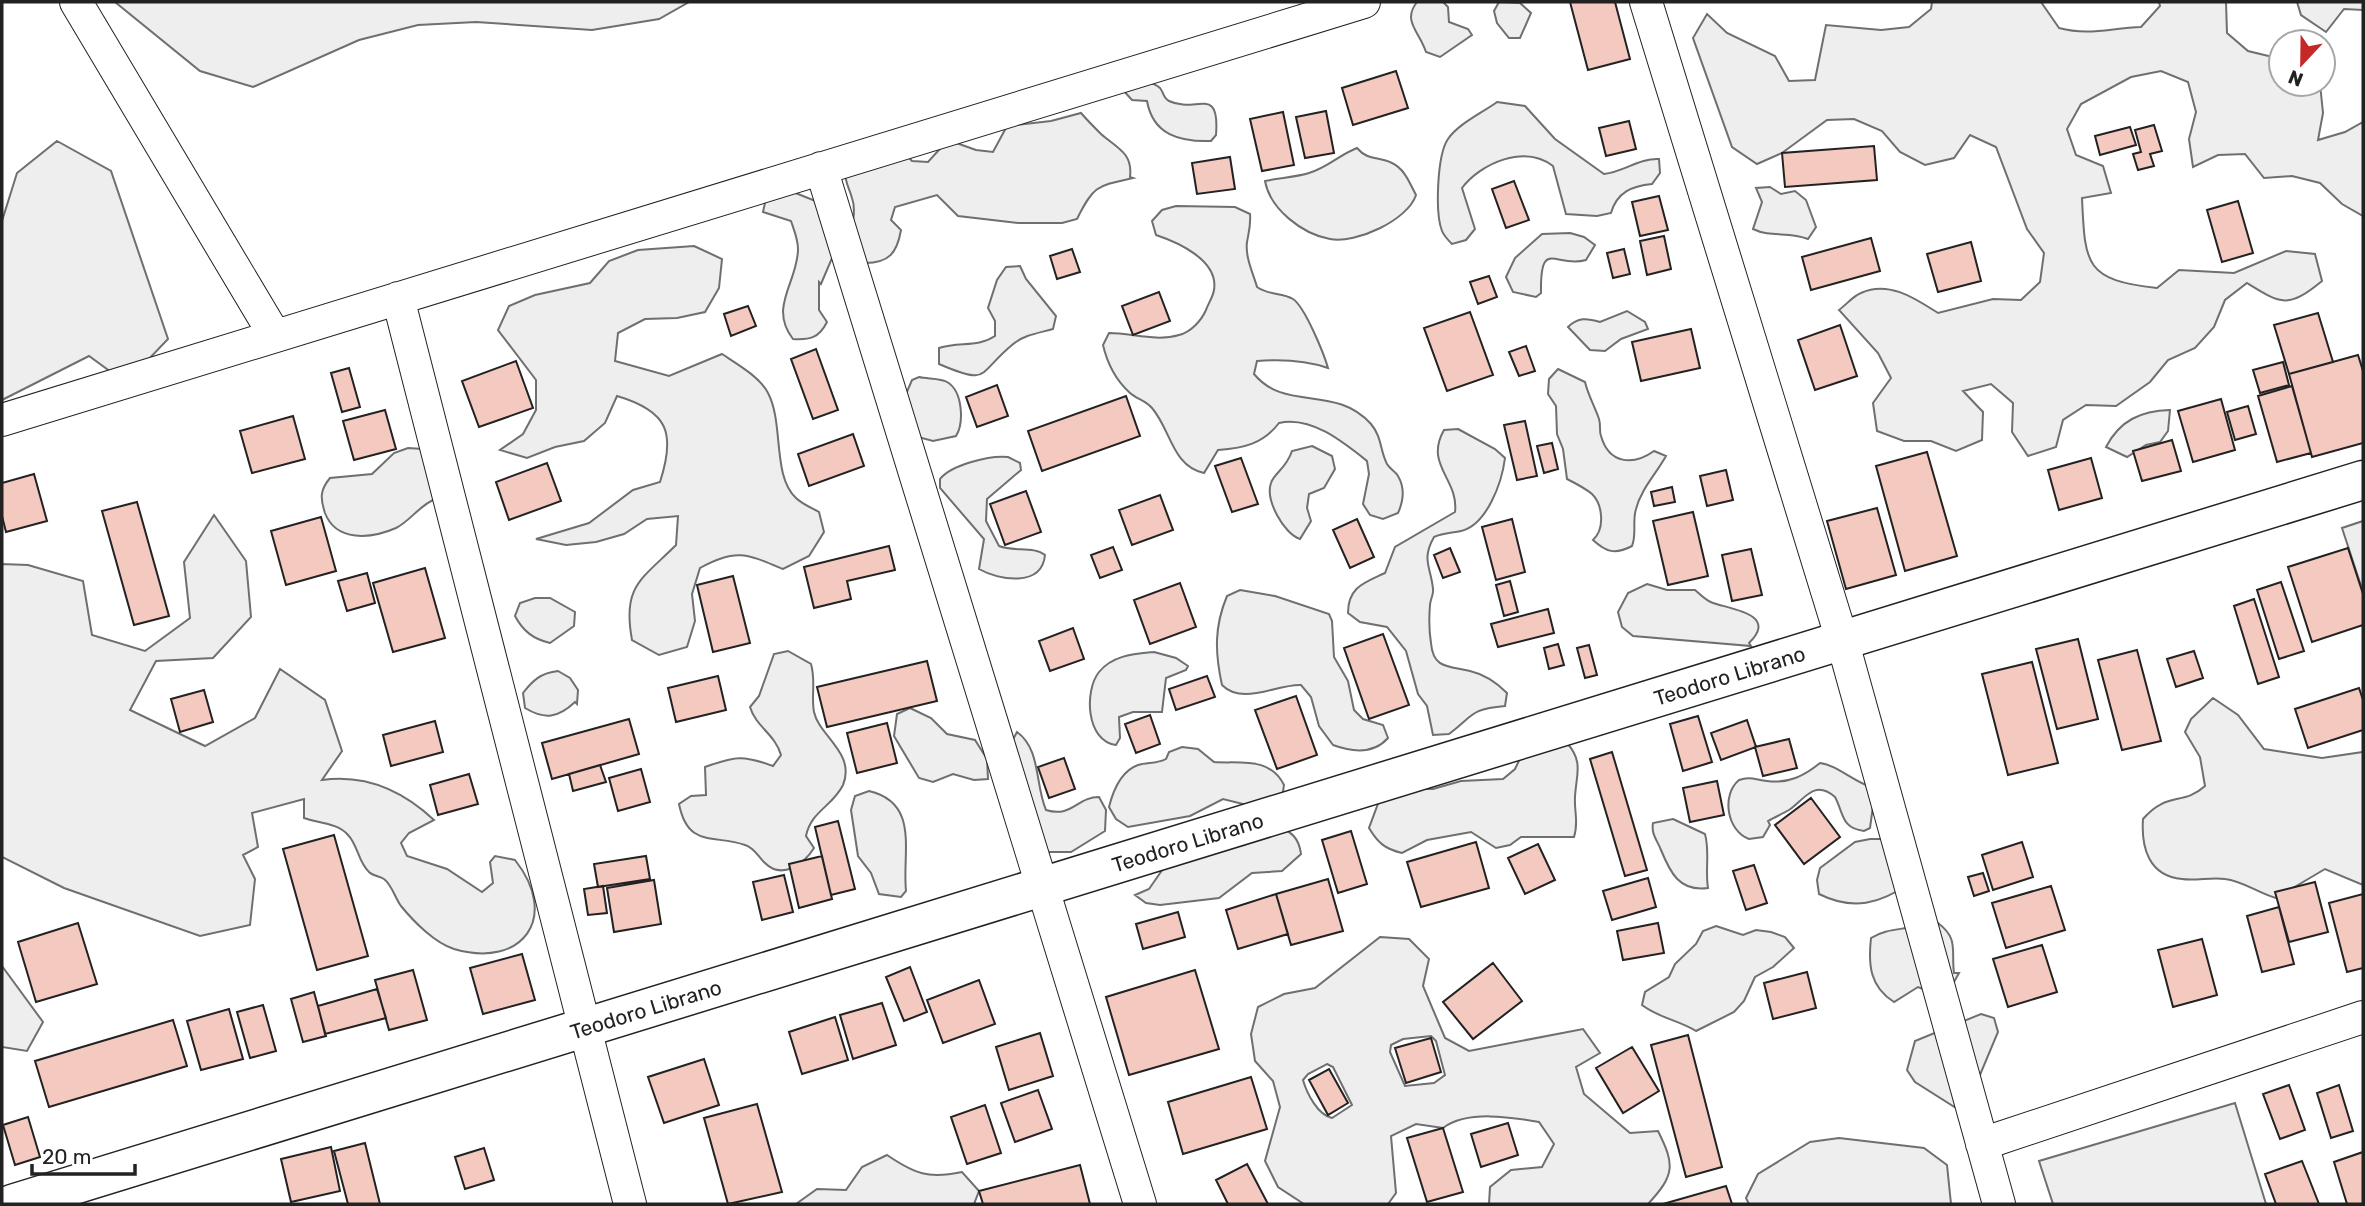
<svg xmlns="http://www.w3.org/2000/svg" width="2365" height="1206" viewBox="0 0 2365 1206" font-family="Rubik,sans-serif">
<rect width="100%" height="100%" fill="#fff"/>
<path fill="#eee" stroke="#6f6f6f" stroke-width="2" fill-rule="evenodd" d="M115,2H689L659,19L592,30L476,22L418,25L359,40L253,87L200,71Z
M1417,2H1443L1448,7L1449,22L1468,29L1472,35L1440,57L1426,52C1419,31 1402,21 1417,2Z
M1499,2L1520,3L1531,13L1520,38H1509L1497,23L1494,11Z
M1932,2H2041L2059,28C2089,36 2110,28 2141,27L2160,6L2159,2H2226L2227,33L2248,51L2281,59V84H2320L2323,113L2318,140L2345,132L2363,122V216L2342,204L2320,183L2292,176L2264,178L2245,154L2218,155L2193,167L2189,139L2196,112L2188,82L2161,71L2131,77L2081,104L2067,129L2076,155L2103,166L2111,193L2082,198C2085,265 2085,280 2157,288L2179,270L2234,273L2286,251L2315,254L2322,281C2288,309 2281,304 2247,283L2225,300L2214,327L2195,348L2168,360L2150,382L2116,406L2086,405L2063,420L2056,447L2028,456L2012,432L2013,403L1991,384L1963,391L1983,412L1982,440L1956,451L1931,441H1904L1877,431L1873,403L1891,378L1878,353L1839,310C1846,305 1853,296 1861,293C1889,280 1916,299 1938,313L1993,299L2021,300L2040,282L2044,253L2027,229L1996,147L1970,135L1954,158L1925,165L1900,152L1882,131L1854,119L1827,120L1782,153L1757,164L1732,147L1693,38L1707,14L1727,33L1775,56L1789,81L1815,80L1826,25L1881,30L1909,27L1931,9Z
M2297,2H2363V10L2344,9L2326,32L2301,15Z
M1139,79C1145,81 1155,83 1160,88C1164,93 1163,98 1169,101C1196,114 1220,84 1216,135L1211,141C1180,142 1153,135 1147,101L1132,100L1122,89Z
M1497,102L1525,106L1555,139L1604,174C1624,172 1639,158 1659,159L1660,173L1652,184C1632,186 1617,192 1611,213L1597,216L1566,214L1553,166C1525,144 1481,163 1462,188L1475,229L1466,240L1452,244C1448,240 1444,236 1442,231C1435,213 1437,155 1448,139C1458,124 1482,113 1497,102Z
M1081,113C1087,120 1094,127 1101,134C1117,148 1133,153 1130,177L1133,178C1097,186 1094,185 1077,219L1062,223H1019L958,216L937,195L895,207L891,220L901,230C897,253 889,263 865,263L849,243C851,229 857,212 852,198C849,187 845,183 845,171L902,150L912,161L928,162L948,140L976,150L993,152L1007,126L1051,121Z
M57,141L111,171L168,339L126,383L89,356L2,400V221L17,173Z
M1357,148C1368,161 1378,156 1392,163C1405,169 1410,184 1416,195C1408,220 1356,244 1330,239C1302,234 1270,209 1265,181C1278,178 1297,177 1309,173C1327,168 1339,155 1357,148Z
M1770,187L1781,194L1795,191L1806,200L1816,227L1808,239C1789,231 1771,238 1753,229L1762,202L1756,188Z
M793,192L823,204L838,244L821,284L819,282V310L827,322C819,338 810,340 793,339C768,307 798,282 798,249C798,239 794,230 791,221L763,212L766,198Z
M1176,206L1235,207L1250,214C1251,225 1249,231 1247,242C1245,257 1253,273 1257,287C1270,296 1281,292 1293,299C1305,307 1324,354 1328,368C1305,360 1282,359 1257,361L1254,374C1285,412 1335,384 1371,424C1382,437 1380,451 1387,464C1390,469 1396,472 1398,476C1405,488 1403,502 1398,513L1383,519L1370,515L1363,504L1369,474L1367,461C1342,441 1311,416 1279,423C1263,444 1244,448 1218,450L1204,473C1172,466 1171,430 1152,408C1145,400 1136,399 1129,392C1116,380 1107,362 1103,345L1109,333C1132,333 1156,342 1179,335C1191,332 1201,321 1206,310C1208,304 1213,297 1214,290C1219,260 1177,242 1156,235L1152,221L1162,210Z
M1570,233L1584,237L1595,245L1586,260C1556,269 1540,236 1541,293L1536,297L1513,292L1506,277L1515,258L1542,234Z
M694,246L722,259L719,288L705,312L677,318L645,319L618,333L615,361L669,376L722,354C737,364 760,377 768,393C784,423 772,476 796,498C802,504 812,508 819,512L824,532L809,556L783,569C747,554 736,548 700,568L692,594L695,621L687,647L659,655L632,640C622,586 641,580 676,545L678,516L647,519L624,534L596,542L566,545L536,539L589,523L633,490L660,482C676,433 668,411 617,396L605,423L584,441L555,447L527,458L500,450L523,434L536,410V380L498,330L509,306L535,295L590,283L609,261L638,250Z
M1020,266L1026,279L1056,316L1053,329C1039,333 1023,335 1012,345C977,374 990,386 939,364V348C959,341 977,348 995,336V321L988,308L997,280L1006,267Z
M1627,311L1645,322L1648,329L1621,339L1605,351L1590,350L1568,327C1578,317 1587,318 1600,322Z
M1558,369L1585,382C1588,395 1595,407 1599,419C1601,425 1599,431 1601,436C1609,464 1633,466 1654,451L1666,456C1656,474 1641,489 1636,509C1632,522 1637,533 1632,546C1615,555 1606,552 1593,540C1605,529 1603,505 1592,494C1585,488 1575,483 1567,479L1563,449L1557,434L1556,406L1548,394L1549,379Z
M919,377C927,379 941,378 947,382C963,391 964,423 956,436L933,441L918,437L906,394L912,380Z
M2170,410L2168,431L2160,442L2146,445L2127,457L2106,447C2120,420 2141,411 2170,410Z
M1458,429L1495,449L1505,458C1502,482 1487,525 1461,531C1452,533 1443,533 1434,537C1421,560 1431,567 1433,589C1434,594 1430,600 1430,605C1429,617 1429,631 1431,643C1433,669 1449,666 1470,671C1483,674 1497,683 1507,693L1505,706C1470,709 1474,715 1449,734L1433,735L1427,706L1418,694L1406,651L1387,627L1360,622L1348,613C1348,587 1364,583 1385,573L1395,547L1455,512C1459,479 1424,465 1444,430Z
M1312,446L1332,456L1335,469L1324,488L1309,494L1307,508L1311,521L1300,539C1284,534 1265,500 1271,483C1274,473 1286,469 1292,451Z
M408,448L423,449L435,499C419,506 410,521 396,528C371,539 336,542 325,513C320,498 320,490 330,478L372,474L394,453Z
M1008,457L1020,463L1021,470L987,499L986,521L999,546C1014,552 1034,546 1045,555C1042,588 998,580 979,569L984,539L940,488V479C951,465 990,455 1008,457Z
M214,515L246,561L251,617L213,658L156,661L130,710L205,746L255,718L280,669L325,700L342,751L322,780C365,774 403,791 434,820L409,833L401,843L407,856L447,869L482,892L493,883L490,862L495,856L515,860C560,917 523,969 454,949C435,943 414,922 401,906C395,898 392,885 384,879C379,876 373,876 369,872C358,862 358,845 348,835C338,823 318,823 304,818V799L252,813L258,847L243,855L255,879L250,925L200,936L64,888L2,857V564L28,565L83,581L92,635L145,651L190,618L184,562Z
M2363,521V592L2342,528Z
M1647,584L1667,590H1695C1701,595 1706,601 1713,603C1730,609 1779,614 1749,643L1751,646L1633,636L1622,627L1618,612L1628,593Z
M1240,590L1275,596L1329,614L1332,621L1334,657L1348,681L1354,710L1363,719L1383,725L1388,738C1373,755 1352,752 1333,745L1319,726L1311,697L1301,685C1276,684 1243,706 1222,685C1215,653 1214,627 1227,596Z
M535,598H550L575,612L574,626L550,643C533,639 523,631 515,616L520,603Z
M788,651L811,664C816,681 811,696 814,712C819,736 856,753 843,785C833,806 811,811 806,836L814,848C804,864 782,880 765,863C758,857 755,848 745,845C715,834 688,849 679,804L691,796L706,795L705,767C736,756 743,755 773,766L781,755C775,734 756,727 750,707L759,696L774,654Z
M1154,652L1176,658L1188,666L1186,670L1166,678L1162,712H1133L1119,717L1120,738L1116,745C1086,741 1084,691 1099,672C1113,655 1134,654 1154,652Z
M558,671L570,678L578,690L577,704L575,702C558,718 545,720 525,708L523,693C533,680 541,673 558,671Z
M2213,698L2238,715L2264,749L2322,758L2363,752V885L2325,869L2276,898C2258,893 2243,881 2225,879C2211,877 2196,881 2182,879C2149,876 2141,848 2143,819C2167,791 2183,806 2205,786L2200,757L2185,732L2191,719Z
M910,708L931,718L947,734L975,740L987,759L988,779L974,780L953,774L933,782L919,778L894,736L897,714Z
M1017,732C1041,749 1035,785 1046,810C1072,818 1077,797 1099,797L1106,810L1105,831L1071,852H1048L1010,745Z
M1567,743C1584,762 1576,775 1575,797C1574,812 1579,822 1574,837H1521L1510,845L1496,848L1471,832L1427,840L1402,853C1385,849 1378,843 1369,828L1379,801L1404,789H1433L1461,781L1503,779L1515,769L1527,744Z
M1182,747L1198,749L1214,762C1239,764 1270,756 1284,785L1282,798L1251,806L1223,799L1190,816L1128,827L1116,819L1109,807C1113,791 1121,771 1138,765C1147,762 1157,764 1166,759L1169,752Z
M1820,763C1836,765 1849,778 1866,785L1873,806L1870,828L1864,831C1841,828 1844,814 1835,797C1814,779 1805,799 1789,810C1782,814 1775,817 1768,821L1770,825L1763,837L1749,839C1727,831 1721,795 1739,780C1750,776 1756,780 1767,781C1788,784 1804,776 1820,763Z
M869,791C920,803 902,852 906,891L901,897L879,894L871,873L858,856L851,810L855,796Z
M1673,819L1705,834C1710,852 1705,869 1708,888C1679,892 1670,872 1661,850C1657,840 1651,834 1653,823Z
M1277,826C1292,832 1299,838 1301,854L1282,871L1252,873L1219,898L1160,905L1146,903L1135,895L1149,889L1165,866L1201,847L1244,845Z
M1870,839H1900L1910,883C1880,904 1853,911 1819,894L1817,880L1820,868L1855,842Z
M1925,923H1938C1959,939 1951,950 1954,973H1959L1945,998L1918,987L1894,1002C1870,987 1868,965 1871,938C1888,927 1906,931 1925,923Z
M1716,926L1743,935L1756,930L1771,932L1785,937L1794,948L1773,967L1755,977L1744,1001L1734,1012L1696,1031C1678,1020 1659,1018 1642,1005L1645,992L1669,977L1675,964L1696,944L1703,931Z
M1380,937L1409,939L1429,959L1423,986L1445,1038L1469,1051L1583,1029L1600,1053L1576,1067L1584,1094L1630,1133L1658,1131C1675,1165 1675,1175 1648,1204H1489L1490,1187L1511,1170L1542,1167L1554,1144L1539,1122C1511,1117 1467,1110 1443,1128L1416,1124L1391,1136L1396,1193L1388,1204H1304L1278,1187L1265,1161L1280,1107L1273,1081L1255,1061L1251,1034L1258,1007L1284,994L1315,988ZM1431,1036L1436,1041L1445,1075L1434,1083L1405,1086L1390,1052L1391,1045L1403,1039ZM1327,1064L1333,1067L1352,1105L1332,1118C1318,1115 1307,1094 1303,1080L1308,1074Z
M2,966L43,1022L27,1051L2,1047Z
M1981,1014L1994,1018L1998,1032L1964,1113L1915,1082L1907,1070L1915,1041Z
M2235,1103L2266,1204H2053L2039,1161Z
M1839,1138L1924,1148L1947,1165L1951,1204H1749L1746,1198L1758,1174L1810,1142Z
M887,1155C915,1174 928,1179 962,1172L979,1191L974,1204H796L817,1189L846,1190L862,1167Z"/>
<path fill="#f3c9c0" stroke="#222" stroke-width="2" d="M1570,2H1615L1630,59L1588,70Z
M1396,71L1408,108L1353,125L1342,88Z
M1326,111L1334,153L1305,158L1296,117Z
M1283,112L1294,165L1262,171L1250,119Z
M1629,121L1636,149L1606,156L1599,128Z
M2154,125L2162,151L2150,154L2154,166L2138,170L2133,154L2141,152L2135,130Z
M2130,127L2136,145L2100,155L2095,136Z
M1874,146L1877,180L1785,187L1782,153Z
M1230,157L1235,189L1197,194L1192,163Z
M1514,181L1529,220L1506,228L1492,189Z
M1659,196L1668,230L1640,236L1632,202Z
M2238,201L2253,253L2222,262L2207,210Z
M1664,236L1671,269L1647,275L1640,241Z
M1871,238L1880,271L1811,290L1802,257Z
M1971,242L1981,281L1938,292L1927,254Z
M1072,249L1080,272L1057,279L1050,256Z
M1624,249L1630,274L1613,278L1607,253Z
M1489,276L1497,297L1478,304L1470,282Z
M1159,292L1170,321L1133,335L1122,306Z
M748,306L756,326L731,336L724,314Z
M1470,312L1493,375L1447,391L1424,328Z
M2318,313L2333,362L2289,374L2274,325Z
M1840,325L1857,376L1815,390L1798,340Z
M1691,329L1700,368L1641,381L1632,342Z
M1526,346L1535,371L1519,376L1509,352Z
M816,349L838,410L813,419L791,359Z
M2358,355L2363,371V443L2312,457L2289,374Z
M516,361L533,408L479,427L462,381Z
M2283,362L2289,385L2260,393L2253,370Z
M349,368L360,407L342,412L331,373Z
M997,385L1008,416L977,427L966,397Z
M2292,386L2311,453L2277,462L2258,396Z
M1126,396L1140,436L1042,471L1028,431Z
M2221,399L2235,450L2193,462L2178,411Z
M2248,406L2256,434L2235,440L2227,412Z
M385,410L396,449L354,460L343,421Z
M293,416L305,459L252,473L240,431Z
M1525,421L1537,476L1517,480L1504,425Z
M853,434L864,466L809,486L798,454Z
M2172,440L2181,471L2142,481L2133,451Z
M1552,443L1558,469L1544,473L1537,446Z
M1927,452L1957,556L1905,571L1876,466Z
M1241,458L1258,504L1232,512L1215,466Z
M2091,458L2102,498L2059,510L2048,470Z
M547,463L561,501L509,520L496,482Z
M1726,470L1733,500L1707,506L1700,476Z
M34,474L47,521L6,532L2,516V483Z
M1672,487L1675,502L1654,506L1651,492Z
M1026,491L1041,532L1005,545L990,504Z
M1160,495L1173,530L1132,545L1119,510Z
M137,502L169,616L134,625L102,511Z
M1877,508L1896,575L1846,589L1827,521Z
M1693,512L1708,576L1668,585L1653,521Z
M321,517L336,571L286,585L271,531Z
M1357,519L1374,557L1350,568L1333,530Z
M1512,519L1525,572L1496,580L1482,527Z
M889,546L895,570L847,581L851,599L814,608L804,567Z
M1113,547L1122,570L1100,578L1091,555Z
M1450,548L1460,572L1443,578L1434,555Z
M2348,548L2363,594V625L2312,642L2288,567Z
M1751,549L1762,595L1732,601L1722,555Z
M425,568L445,638L393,652L373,583Z
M367,573L375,603L347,611L338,581Z
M733,576L750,643L713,652L697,585Z
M1510,581L1518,612L1504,616L1496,585Z
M2281,582L2304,651L2279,659L2257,590Z
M1180,583L1196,627L1150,644L1134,600Z
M2254,599L2279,677L2258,684L2234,606Z
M1548,609L1554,633L1498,647L1491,624Z
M1073,628L1084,659L1050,671L1039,641Z
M1383,634L1409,705L1369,719L1344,648Z
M2078,639L2098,719L2057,729L2036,649Z
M1558,644L1564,665L1549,669L1544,648Z
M1589,645L1597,675L1585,678L1577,648Z
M2137,650L2161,741L2122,750L2098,660Z
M2194,651L2203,678L2176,687L2167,659Z
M927,661L937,701L827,727L817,687Z
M2032,662L2058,763L2008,775L1982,674Z
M718,676L726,710L676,722L668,688Z
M1207,676L1215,697L1176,710L1169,689Z
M2359,688L2363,700V730L2308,748L2295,709Z
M204,690L213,722L180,732L171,699Z
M1296,696L1317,755L1277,769L1255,710Z
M1150,715L1160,744L1136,753L1125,724Z
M1698,716L1712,762L1683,771L1670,724Z
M629,719L639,754L552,779L542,743Z
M1747,720L1756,747L1721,760L1711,733Z
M435,721L443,752L391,766L383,735Z
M887,723L897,763L857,773L847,733Z
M1789,739L1797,768L1763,776L1755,747Z
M1612,752L1647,870L1625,876L1590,759Z
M1064,758L1075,789L1049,798L1038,767Z
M600,765L606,782L573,791L569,774Z
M641,769L650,802L618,811L609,778Z
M469,774L478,804L438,815L430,785Z
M1717,781L1724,815L1690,822L1683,788Z
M1811,798L1840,837L1804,864L1775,825Z
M838,821L855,889L831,895L815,827Z
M1351,831L1367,884L1338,893L1322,840Z
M334,835L368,956L317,970L283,849Z
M1476,842L1489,888L1421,907L1407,862Z
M2022,842L2033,877L1993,890L1982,855Z
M1538,844L1555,880L1525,894L1508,858Z
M646,856L650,879L598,887L594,864Z
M822,856L832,899L799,908L789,864Z
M1754,865L1767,903L1746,910L1733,871Z
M1983,873L1989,891L1974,896L1968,877Z
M784,875L793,912L762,920L753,882Z
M1648,878L1656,907L1612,920L1603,891Z
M1328,879L1343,931L1291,945L1276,894Z
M654,880L661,924L614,932L607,888Z
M2315,882L2328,932L2289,942L2275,892Z
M603,886L607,913L588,915L584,889Z
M2051,886L2065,930L2006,948L1992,903Z
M1276,894L1288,934L1238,949L1226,910Z
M2363,894V968L2347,972L2329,903Z
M2279,907L2294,964L2262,972L2247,916Z
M1178,912L1185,937L1143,949L1136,924Z
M78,923L97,984L36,1002L18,942Z
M1658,923L1664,953L1623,960L1617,931Z
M2202,939L2217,995L2173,1007L2158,950Z
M2042,945L2057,992L2008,1007L1993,959Z
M522,954L535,1000L483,1014L470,968Z
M1493,963L1522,1001L1473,1039L1443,1002Z
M910,967L927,1012L904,1021L886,977Z
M413,970L427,1020L389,1030L375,980Z
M1195,970L1219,1049L1129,1075L1106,997Z
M1807,972L1816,1008L1773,1019L1764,983Z
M979,980L995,1024L943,1043L927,1000Z
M377,989L386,1018L325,1034L318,1006Z
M314,992L326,1036L303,1042L291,999Z
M882,1003L896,1045L853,1059L840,1015Z
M263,1005L276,1051L250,1058L237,1012Z
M229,1009L243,1059L201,1070L187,1021Z
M835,1017L848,1060L802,1074L789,1032Z
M173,1020L187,1066L49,1107L35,1061Z
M1040,1033L1053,1076L1009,1090L996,1047Z
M1688,1035L1722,1167L1686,1177L1651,1045Z
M1431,1038L1441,1072L1406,1083L1395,1048Z
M1632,1047L1659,1091L1623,1113L1596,1068Z
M704,1059L719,1105L664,1123L648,1077Z
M1329,1069L1348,1103L1328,1115L1309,1080Z
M1251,1077L1267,1129L1183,1154L1168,1102Z
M2289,1085L2305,1130L2280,1139L2263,1094Z
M2339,1085L2353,1131L2331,1138L2317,1093Z
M1038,1090L1052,1129L1015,1142L1001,1103Z
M757,1104L782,1192L728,1204L704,1118Z
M985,1105L1001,1153L967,1164L951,1117Z
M28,1117L40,1157L15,1165L3,1125Z
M1508,1123L1518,1155L1481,1167L1471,1134Z
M1443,1128L1463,1192L1427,1202L1407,1138Z
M365,1143L380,1204H348L334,1151Z
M331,1147L340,1191L291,1202L281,1159Z
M484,1148L494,1180L465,1189L455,1157Z
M2363,1152V1204H2347L2334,1162Z
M2302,1161L2319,1204H2276L2265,1174Z
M1247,1164L1268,1204H1228L1216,1180Z
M1080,1165L1090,1204H983L979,1191Z
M1726,1186L1732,1204H1663Z"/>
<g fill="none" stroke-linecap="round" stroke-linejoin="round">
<g stroke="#222" stroke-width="34">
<path id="minor" d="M76,2L275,336
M1646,2L1843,643L1999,1204
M821,168L1140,1204
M398,298L630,1204
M2,420L1364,2
M1982,1144L2363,1017"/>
</g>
<g stroke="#222" stroke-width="41">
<g id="secondary">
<path id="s1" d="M12,1204L2363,480"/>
</g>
</g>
<use href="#minor" stroke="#fff" stroke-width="32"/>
<use href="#secondary" stroke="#fff" stroke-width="38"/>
</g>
<g text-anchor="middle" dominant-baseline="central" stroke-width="5" stroke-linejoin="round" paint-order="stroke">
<g font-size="21" fill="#222" stroke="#fff">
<text stroke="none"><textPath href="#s1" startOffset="1797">Teodoro Librano</textPath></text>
<text stroke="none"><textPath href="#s1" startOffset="1230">Teodoro Librano</textPath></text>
<text stroke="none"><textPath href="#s1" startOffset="663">Teodoro Librano</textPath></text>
</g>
</g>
<rect width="2365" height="1206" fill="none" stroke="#222222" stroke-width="7"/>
<g transform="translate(2302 63) rotate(202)"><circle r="33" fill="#ffffff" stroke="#a7a7a7" stroke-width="2"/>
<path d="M0-5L12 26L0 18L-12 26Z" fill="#c62828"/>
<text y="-10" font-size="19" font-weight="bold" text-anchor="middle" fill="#222222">N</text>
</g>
<path d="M32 1164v10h103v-10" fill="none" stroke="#222222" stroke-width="3.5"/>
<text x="42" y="1164" font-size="21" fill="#222222" stroke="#ffffff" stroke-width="5" paint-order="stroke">20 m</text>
</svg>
